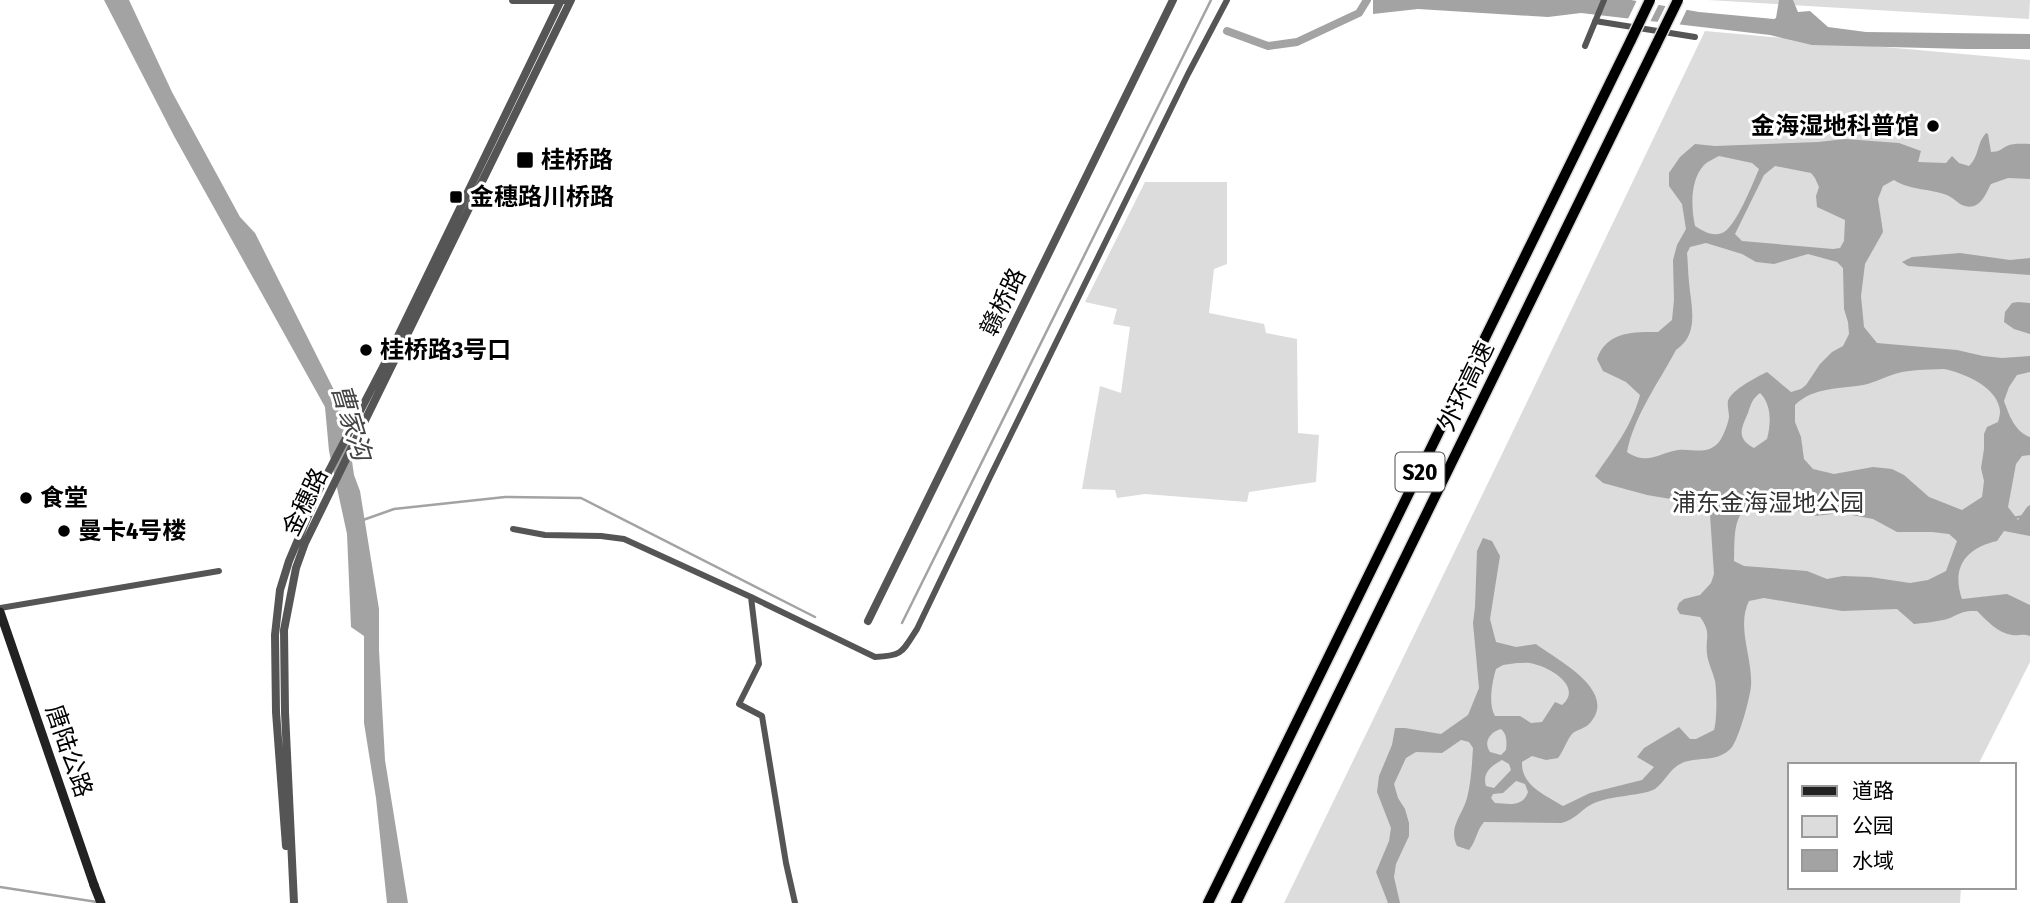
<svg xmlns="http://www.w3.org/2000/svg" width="2030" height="903" viewBox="0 0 2030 903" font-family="'Fira Sans Condensed','Noto Sans SC',sans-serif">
<rect width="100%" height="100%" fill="#fff"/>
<path fill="#dcdcdc" d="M1708,0H2030L2029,19Z
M1705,31L2030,60V662L1978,765H1790V887H1961L1960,903H1284L1503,452Z
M1145,182H1227V264L1214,269L1209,313L1264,324L1266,333L1297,339L1298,433L1319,435L1316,482L1249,492L1247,502L1145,494L1117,498L1115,490L1082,489L1100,386L1121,393L1130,327L1113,324L1117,309L1085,302Z"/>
<path fill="#a3a3a3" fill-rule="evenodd" d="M104,0H129L172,92L240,217L255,233L334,390L347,426L354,475L360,491L379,609V650L385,760L408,903H387L376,798L364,723V636L351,627L347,534L329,451L325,407L174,136Z
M1373,0H1631L1699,12L1774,19L1776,18L1779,0H1793L1798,12L1810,11L1828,27L1866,32L2030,34V49H1966L1812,45L1770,35L1581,13L1548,17L1418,9L1373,14Z
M1986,133L1988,134L1991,152C1999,152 2001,149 2007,146C2013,143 2023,144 2030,144V179L2008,178L1991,184C1987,191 1983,203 1974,206C1962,209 1958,201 1949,196C1931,188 1911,191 1894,180L1883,186L1878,199L1883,232L1865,264L1861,296L1864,327L1877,343L1957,350L1983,356L2002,358L2030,356V372L2017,375L2009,387L2004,401C2009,415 2015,432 2030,437V455L2022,456L2016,464L2008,507L2018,520L2027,507L2030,505V536L2004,531L1997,541C1966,548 1951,567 1962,599L2007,594L2030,605V636C2023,633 2019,636 2012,635C1998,633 1986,620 1977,611C1959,610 1959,616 1943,620C1934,622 1923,623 1914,624L1897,609L1842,611L1764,598L1749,601C1736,627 1753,658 1751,686C1750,698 1739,738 1732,747C1719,763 1699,756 1682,763C1669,769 1665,782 1655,789C1645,795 1612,796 1597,802C1582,807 1578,819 1561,823L1484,822C1476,831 1477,840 1469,850L1457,846C1448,827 1462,816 1467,798C1471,783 1472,764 1473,748L1469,742L1461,740L1442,753L1416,752L1406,758L1394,784L1398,798L1405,809L1409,823V836L1396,864L1394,877L1400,903H1388L1376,872L1389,841L1391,828L1377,792L1379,776L1392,745L1395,728H1405L1441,734L1468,715L1479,688L1473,623L1475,607L1477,551L1483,538L1492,541L1500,556L1490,619L1496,642L1516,647L1536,644C1555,659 1619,690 1590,723C1585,729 1577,729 1572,734C1568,738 1563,752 1558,758L1546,760L1532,756L1522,762C1521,786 1546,795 1563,806L1590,793L1642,780L1654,767L1637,757L1644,748L1679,727L1690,739H1696L1714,730C1717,721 1717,691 1715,681C1713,672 1708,663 1707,654C1705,637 1712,633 1700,617L1680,614L1677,609L1679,603L1684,599L1700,595L1711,583L1714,574L1710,515L1706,505L1647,495L1603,483L1595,476C1613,450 1632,426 1640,395L1626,382L1603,371L1597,359C1607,331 1633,332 1658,332L1672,320L1674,300L1673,260L1677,245L1686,229L1682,204L1669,186V173L1680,157L1695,144L1715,146L1818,142L1845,139L1899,143L1921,151L1918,162L1946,163L1952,156L1959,163L1969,166C1980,155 1976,144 1986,133ZM1719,156L1752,163L1759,169C1753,183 1735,229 1722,233C1712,237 1703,231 1695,226C1691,207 1690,180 1704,165C1708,161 1714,159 1719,156ZM1775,166L1811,173L1815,178L1819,187L1816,196L1817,207L1845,220L1844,241L1840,248L1833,249L1742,241L1735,234L1764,175ZM1706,243L1742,254L1756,262L1774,264L1808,254L1837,262L1843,268L1844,309L1848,322L1849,334L1843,346L1832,352L1820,364L1806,385L1801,389L1791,392L1767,372C1757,377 1731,390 1728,401C1727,406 1729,412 1729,417C1728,424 1723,437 1719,442C1707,456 1692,448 1678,450C1658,453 1648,466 1627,452C1634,416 1659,382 1676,350C1700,334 1691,306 1689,282C1688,272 1688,263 1687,253L1690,247ZM1944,369C1964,373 1998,387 2000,411C2000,415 1999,419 1998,422L1987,427L1984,434V449L1981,468L1984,481L1982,497L1962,510L1929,497L1904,475L1892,469L1873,467L1834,474L1813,469L1804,459L1801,437L1795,422V405C1813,387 1840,389 1863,385C1873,383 1880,379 1889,376C1906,369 1926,370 1944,369ZM1760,393C1772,405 1771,424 1767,439L1754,448C1736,438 1741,429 1748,413C1751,404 1752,399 1760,393ZM1759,503H1786L1803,514L1815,516L1841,513L1873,519L1897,532H1932L1949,534L1957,541L1946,571L1928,580L1910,583L1870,577L1843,576L1827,579L1807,571L1744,566L1734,561C1735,539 1731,507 1759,503ZM1517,663C1523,663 1529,662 1534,664C1551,668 1583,687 1562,705L1555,702L1542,722L1531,723L1520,716H1495C1488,704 1492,682 1496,669L1503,665ZM1501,729C1507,734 1507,742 1506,750L1501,755L1490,752C1483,742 1490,732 1501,729ZM1502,760L1509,764L1511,770L1494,788L1486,786C1482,773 1491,766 1502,760ZM1516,781L1525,784L1528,792C1523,807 1509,804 1495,803L1491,798L1493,794L1503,793Z
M1960,253L2010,260L2030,258V275L1908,266L1902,262L1912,257Z
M2018,302L2030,303V334L2014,329L2004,322L2005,312L2012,303Z"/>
<path fill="#fff" d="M1637,0L1660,2L1649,24L1627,21Z
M1667,3L1688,7L1678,28L1656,25Z"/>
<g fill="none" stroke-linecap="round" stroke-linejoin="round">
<path stroke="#a3a3a3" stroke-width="2.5" d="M2013,518L2030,515
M363,520L394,509L505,497L581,498L815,617
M902,623L1211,0
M0,887L97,902"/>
<path stroke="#a3a3a3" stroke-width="8" d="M1227,31L1268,46L1297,42L1359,13L1367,0"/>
<g stroke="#dbdbdb" stroke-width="13">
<path id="motorway" d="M1208,903L1631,40
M1236,903L1656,45"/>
</g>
<path stroke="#555" stroke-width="6" d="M1595,21L1695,37
M1585,46L1604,0
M513,529L545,535L601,536L624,539L751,597L875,657C903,656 902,652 917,629L990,477L1188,74L1227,0
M751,597L759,664L739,704L762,716L786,863L795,903
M0,608L219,571"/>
<path stroke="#555" stroke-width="8" d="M513,0H563
M868,621L1173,0
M286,846L276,712L275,635L280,590L289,561L319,490L384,365L561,0
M294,903L285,712L284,630L296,568L305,543L571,0"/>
<path stroke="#222" stroke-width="9" d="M0,612L94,885"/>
<use href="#motorway" stroke="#000" stroke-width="10"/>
<g stroke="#dbdbdb" stroke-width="13" stroke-linecap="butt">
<path id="motorway-bridge" d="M1631,40L1650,0
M1656,45L1678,0"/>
</g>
<path stroke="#222" stroke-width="9" d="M94,885L101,903"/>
<use href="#motorway-bridge" stroke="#000" stroke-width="10"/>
</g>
<g fill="#000" stroke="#fff" stroke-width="2.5">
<circle cx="1933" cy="126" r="7"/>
<rect x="516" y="151" width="18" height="18" rx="3.5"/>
<rect x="449" y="190" width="14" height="14" rx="3.5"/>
<circle cx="366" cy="350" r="7"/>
<circle cx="26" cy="498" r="7"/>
<circle cx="64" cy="531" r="7"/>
</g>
<g text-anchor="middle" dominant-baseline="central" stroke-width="6" stroke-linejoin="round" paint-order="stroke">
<rect fill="#fff" stroke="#4c4c4c" stroke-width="2" x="1395.5" y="452.5" width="49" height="39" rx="5"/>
<g font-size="23" font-weight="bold" fill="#000">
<text x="1420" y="472">S20</text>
</g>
<g font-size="24" font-weight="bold" fill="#000" stroke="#fff" text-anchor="start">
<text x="1919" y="126" text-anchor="end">金海湿地科普馆</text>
<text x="541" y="160">桂桥路</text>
<text x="470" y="197">金穗路川桥路</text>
<text x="380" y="350">桂桥路3号口</text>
<text x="40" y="498">食堂</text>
<text x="78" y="531">曼卡4号楼</text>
</g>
<g font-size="24" fill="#000" stroke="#fff">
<text transform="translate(1003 302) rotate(-64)">赣桥路</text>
<text transform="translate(1466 386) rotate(-64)">外环高速</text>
<text transform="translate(305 502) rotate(-64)">金穗路</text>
<text transform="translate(69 751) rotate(71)">唐陆公路</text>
</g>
<g font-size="24" fill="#333" stroke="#fff">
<text x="1768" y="503">浦东金海湿地公园</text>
</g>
<g font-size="26" font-style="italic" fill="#444" stroke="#fff">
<text transform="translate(351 422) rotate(73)">曹家沟</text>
</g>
</g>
<rect x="1788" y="763" width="228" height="126" fill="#ffffff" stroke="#999999" stroke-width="2"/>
<rect x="1802" y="786" width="35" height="10" fill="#222222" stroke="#999999" stroke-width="2"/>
<text x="1852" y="798" font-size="21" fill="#000000">道路</text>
<rect x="1802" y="816" width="35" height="21" fill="#dcdcdc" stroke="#999999" stroke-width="2"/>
<text x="1852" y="833" font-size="21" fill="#000000">公园</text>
<rect x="1802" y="850" width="35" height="21" fill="#a3a3a3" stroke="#999999" stroke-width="2"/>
<text x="1852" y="868" font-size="21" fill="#000000">水域</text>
</svg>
